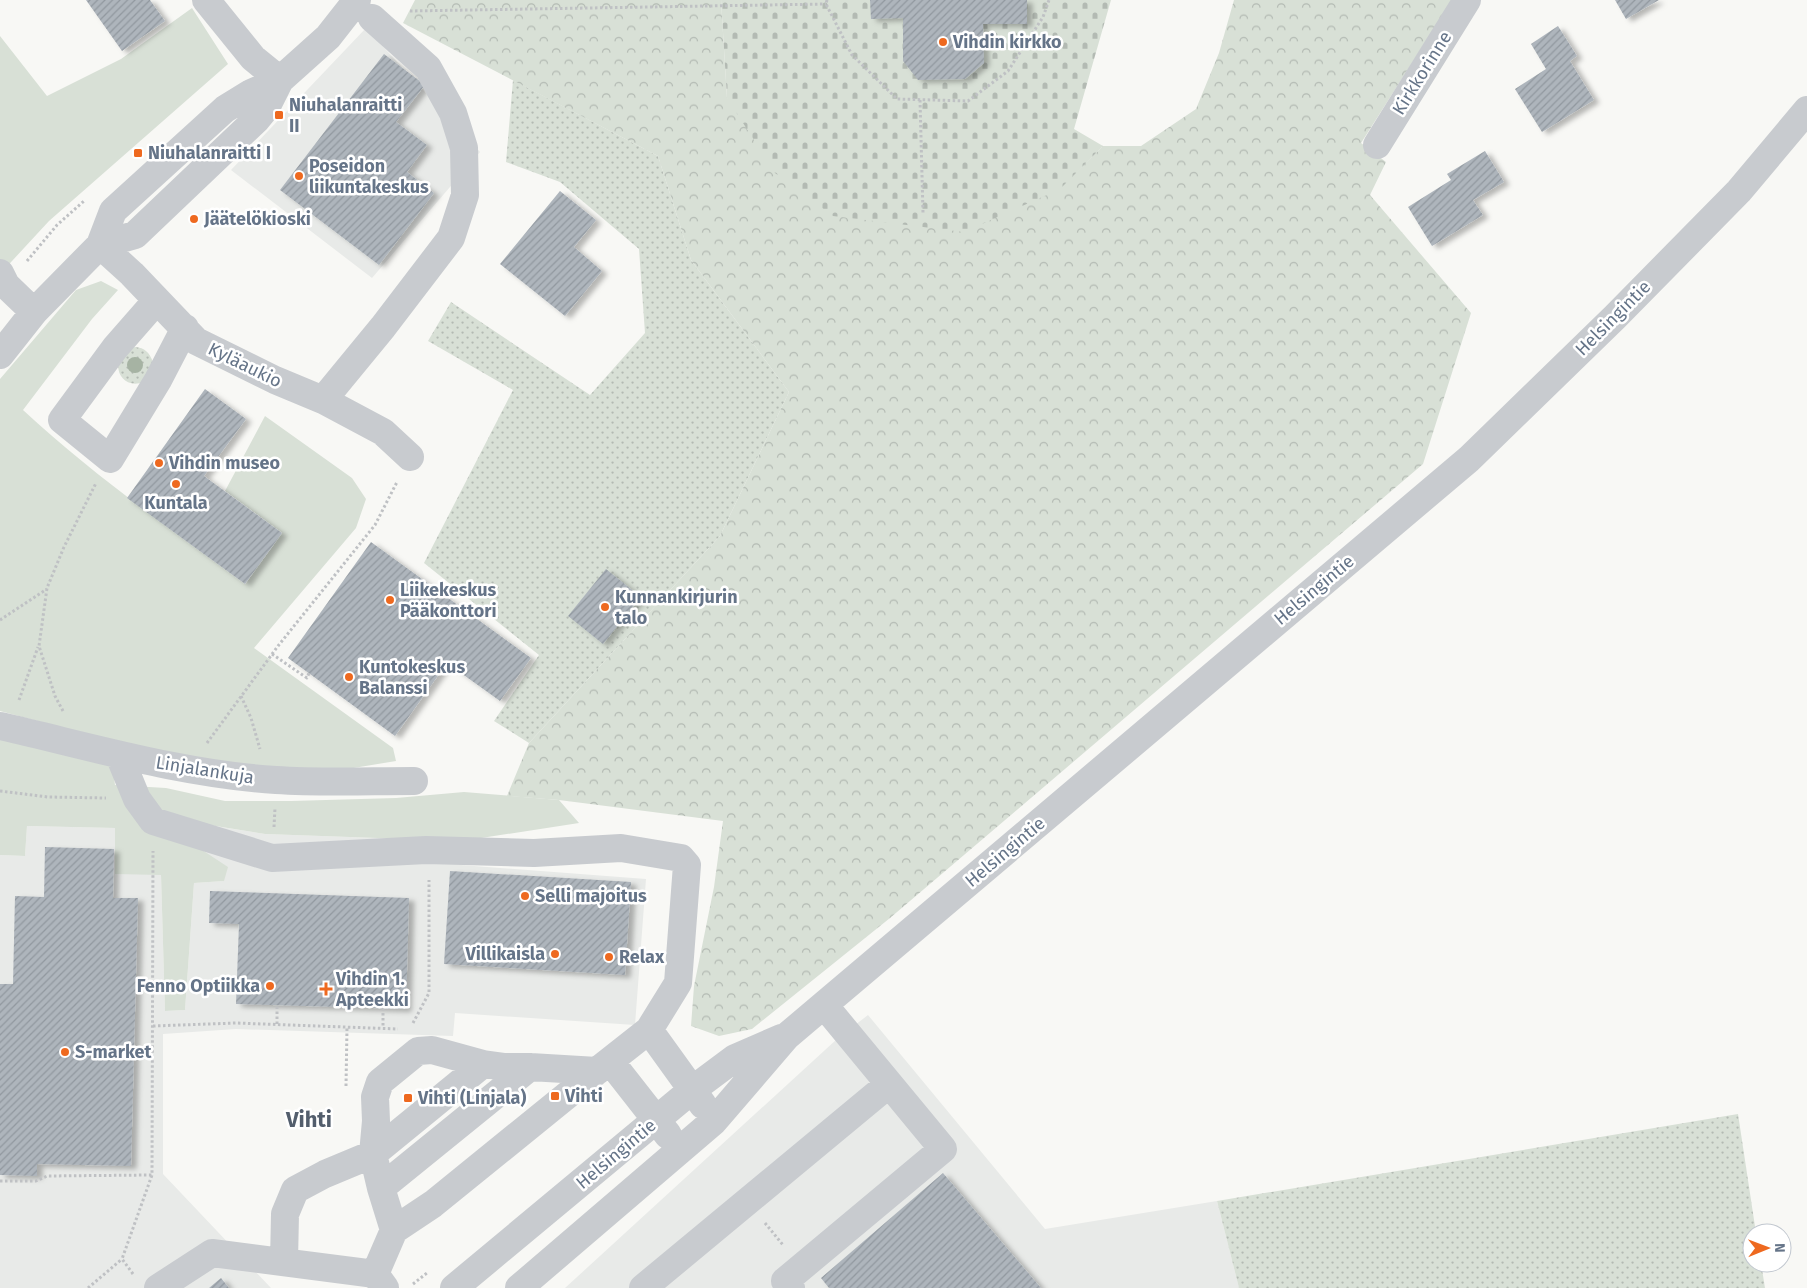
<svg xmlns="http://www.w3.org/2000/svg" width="1807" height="1288" viewBox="0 0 1807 1288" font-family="'Fira Sans',sans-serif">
<defs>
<pattern id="grass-dots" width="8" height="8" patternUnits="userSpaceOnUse" patternTransform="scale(1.25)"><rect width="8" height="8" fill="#d8e0d6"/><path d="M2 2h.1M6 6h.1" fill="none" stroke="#b3bab3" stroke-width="1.8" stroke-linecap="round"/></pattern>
<pattern id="forest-crowns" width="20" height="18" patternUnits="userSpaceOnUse" patternTransform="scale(1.25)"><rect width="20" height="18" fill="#d8e0d6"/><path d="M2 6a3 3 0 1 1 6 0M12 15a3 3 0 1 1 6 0" fill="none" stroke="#b3bab3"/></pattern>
<pattern id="cemetery-stones" width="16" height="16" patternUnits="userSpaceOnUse" patternTransform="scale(1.25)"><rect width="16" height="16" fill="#d8e0d6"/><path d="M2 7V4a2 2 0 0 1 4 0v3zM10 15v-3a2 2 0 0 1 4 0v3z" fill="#b3bab3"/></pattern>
<pattern id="building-hatch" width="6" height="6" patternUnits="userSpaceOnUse" patternTransform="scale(1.25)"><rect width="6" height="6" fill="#aeb5bc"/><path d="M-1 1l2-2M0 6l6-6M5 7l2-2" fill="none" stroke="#91989f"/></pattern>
<filter id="shadow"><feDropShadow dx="5.5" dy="3" stdDeviation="2.5" flood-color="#0004"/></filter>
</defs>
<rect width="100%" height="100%" fill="#f8f8f5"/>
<path fill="#e8eae8" d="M366,28L480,152L372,278L231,170Z
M202,824L265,834L462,841L461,865L646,879L635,1025L455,1013L453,1036L236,1029L163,1034V1174L271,1288H0V855L25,856L27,826L115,828L161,875L165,1011L185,1010L194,883L224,881L196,846Z
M868,1015L1045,1229L1217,1201L1239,1288H565L837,1039Z"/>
<path fill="url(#grass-dots)" d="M513,80L658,156L691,260L789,392L720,536L529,743L494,721L539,655L424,563L513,390L428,341L451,302L590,395L645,333L639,249L560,182L506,162Z
M135,347C145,348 149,352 153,362L144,382C117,392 107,355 135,347Z
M1738,1114L1756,1233H1752V1263H1761L1765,1288H1239L1217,1201Z"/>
<path fill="url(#forest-crowns)" d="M415,0H721L727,98L1059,189L1103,146H1141L1196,109L1219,53L1234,0H1452L1361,143L1386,162L1370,195L1471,313L1423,464L890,918L752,1029L719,1036L691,1026L694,986L714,887L723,821L559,800L507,796L529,743L720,536L789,392L691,260L658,156L403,23Z"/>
<path fill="url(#cemetery-stones)" d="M721,0H1111L1074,129L1103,146L1060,189L964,232L833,216L775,173L727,98Z"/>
<path fill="#d8e0d6" d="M192,8L228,64L49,221L0,274V36L47,96L121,59Z
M101,281L118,290L92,319L23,410C92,474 169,528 245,584L282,533L225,491L265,416L352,478L366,499L356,528L254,648L393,748L396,761L317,774L164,755L0,711V379L76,290Z
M0,737L112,760L115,785L166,788L225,801H291L396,798L464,792L559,800L579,823L462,841L265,834L203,824L196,846L228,867L224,881L194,883L185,1010L165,1011L161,875L115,874V828L27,826L25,856L0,855Z"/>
<path fill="url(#building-hatch)" filter="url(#shadow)" d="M86,0H150L165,21L122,51Z
M870,0H1027V24H983L984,63L965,79L918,80L903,61V18L871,19Z
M1615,0H1659L1626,19Z
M1558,26L1577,56L1570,61L1594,100L1542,132L1515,89L1546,69L1531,44Z
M384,54L425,85L396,122L427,145L407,172L434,193L379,265L280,190Z
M1485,151L1504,182L1473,200L1483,215L1432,246L1408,207L1451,180L1447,174Z
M560,191L596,220L574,247L602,271L565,316L500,264Z
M205,389L246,419L204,476L282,533L245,584L127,498Z
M371,542L531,658L500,701L447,663L395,736L288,658Z
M606,569L641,597L603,644L568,616Z
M45,847L114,849L113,898H138L131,1166L37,1164V1176L0,1175V984H13L15,896L44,897Z
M450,871L631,882L625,975L444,964Z
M210,891L409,898L406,1009L236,1004L239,924L209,923Z
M943,1173L1041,1288H829L821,1278Z
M221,1278L229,1288H209Z"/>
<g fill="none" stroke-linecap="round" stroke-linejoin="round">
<path stroke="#bfc1c4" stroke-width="3" stroke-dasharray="2.5 2.5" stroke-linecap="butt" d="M827,0L826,4L852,55L897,99L968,101L1008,71L1043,17L1049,0
M410,11L826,4
M920,100L923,213
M27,261L57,225L84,201
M0,620L47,589
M272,654L307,678L309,673
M241,696L251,718L260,749
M19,700L38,647
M63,711L55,696L39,646L47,588L64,547L96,483
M207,743L278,646L375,525L397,482
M0,791L48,797L106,798
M274,827L275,808
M383,1008V1028
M413,1023L429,993V880
M277,1024V1005
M153,1026L236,1023L398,1029
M346,1086L347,1027
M0,1181H36L47,1176L152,1175
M765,1223L783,1245
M133,1274L122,1259L152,1175L153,851
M413,1284L427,1273
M88,1288L122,1259"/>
<path stroke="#c8cbcf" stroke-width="28" d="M206,0L253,58L280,80
M1377,145L1467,0
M100,245L132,274L196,341L275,380L323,400L383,432L410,457
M100,245L135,235L257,119L266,108L280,80
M0,273L6,285L34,312
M157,300L115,348L62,420L110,459L158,380L185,328
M0,355L34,312L100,245L113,211L225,109L251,93L280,80L328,37L357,0
M323,400L383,327L451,238L465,195L464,148L453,113L428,68L372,18
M0,726C92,747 182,774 276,780C321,783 368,781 414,781
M119,755L137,799L153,821L272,858L426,850L534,853L621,848L681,858L687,865L678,983L649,1030L597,1071L530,1067H505L483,1064L373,1154L381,1188L394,1230L375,1274
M649,1030L703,1105
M610,1061L668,1135
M381,1188L530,1067
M394,1230L433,1204L597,1071
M284,1262L285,1214L295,1190L325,1174L373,1154L376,1121L375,1097L380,1082L418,1051L432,1050L483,1064
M158,1288L212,1253L375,1274L385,1288
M454,1288L692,1090L735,1058L781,1038
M519,1288L714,1121L787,1036L1469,459L1615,317L1739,191L1807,110
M643,1288L889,1084
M791,1288L785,1281L943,1149L824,1005"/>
</g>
<circle fill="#a6b3a3" cx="135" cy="365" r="8"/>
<g fill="#ee691f" stroke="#fff" stroke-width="2">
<circle cx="943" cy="42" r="5"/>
<rect x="274" y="110" width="10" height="10" rx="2.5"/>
<rect x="133" y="148" width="10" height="10" rx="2.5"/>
<circle cx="299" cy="176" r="5"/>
<circle cx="194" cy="219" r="5"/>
<circle cx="159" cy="463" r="5"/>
<circle cx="176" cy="484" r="5"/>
<circle cx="390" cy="600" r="5"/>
<circle cx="605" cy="607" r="5"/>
<circle cx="349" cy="677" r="5"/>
<circle cx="525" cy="896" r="5"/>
<circle cx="555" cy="954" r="5"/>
<circle cx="609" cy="957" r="5"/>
<circle cx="270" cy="986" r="5"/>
<path d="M323.5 981.5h5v5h5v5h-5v5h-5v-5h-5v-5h5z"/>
<circle cx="65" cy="1052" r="5"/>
<rect x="550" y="1091" width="10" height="10" rx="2.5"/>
<rect x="403" y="1093" width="10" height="10" rx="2.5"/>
</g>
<g text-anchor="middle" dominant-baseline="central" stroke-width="5" stroke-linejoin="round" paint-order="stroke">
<g font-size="18" font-weight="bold" fill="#657488" stroke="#fff" text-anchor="start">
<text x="953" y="42">Vihdin kirkko</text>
<text x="289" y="105">Niuhalanraitti<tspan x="289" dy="21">II</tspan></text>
<text x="148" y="153">Niuhalanraitti I</text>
<text x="309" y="166">Poseidon<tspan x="309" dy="21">liikuntakeskus</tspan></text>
<text x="204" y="219">Jäätelökioski</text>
<text x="169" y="463">Vihdin museo</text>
<text x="176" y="503" text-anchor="middle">Kuntala</text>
<text x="400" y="590">Liikekeskus<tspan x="400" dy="21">Pääkonttori</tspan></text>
<text x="615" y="597">Kunnankirjurin<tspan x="615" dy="21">talo</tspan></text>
<text x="359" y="667">Kuntokeskus<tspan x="359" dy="21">Balanssi</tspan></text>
<text x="535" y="896">Selli majoitus</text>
<text x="545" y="954" text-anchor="end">Villikaisla</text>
<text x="619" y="957">Relax</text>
<text x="336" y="979">Vihdin 1.<tspan x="336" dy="21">Apteekki</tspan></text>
<text x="260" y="986" text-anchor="end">Fenno Optiikka</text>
<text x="75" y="1052">S-market</text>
<text x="565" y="1096">Vihti</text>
<text x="418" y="1098">Vihti (Linjala)</text>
</g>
<g font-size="18" fill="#657488" stroke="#fff">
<text transform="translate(1422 73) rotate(-58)">Kirkkorinne</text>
<text transform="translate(1613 318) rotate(-45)">Helsingintie</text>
<text transform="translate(245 365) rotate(26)">Kyläaukio</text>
<text transform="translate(1314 590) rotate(-40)">Helsingintie</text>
<text transform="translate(205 770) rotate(9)">Linjalankuja</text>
<text transform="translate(1005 852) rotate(-40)">Helsingintie</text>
<text transform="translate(616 1154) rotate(-40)">Helsingintie</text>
</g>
<g font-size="22" font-weight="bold" fill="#535e6d" stroke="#fff">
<text x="309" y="1119">Vihti</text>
</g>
</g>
<g transform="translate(1767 1248) rotate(89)"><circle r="24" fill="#ffffff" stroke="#c1c7cf"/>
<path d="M0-4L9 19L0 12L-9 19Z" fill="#ee691f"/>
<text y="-8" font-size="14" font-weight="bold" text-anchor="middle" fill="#657488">N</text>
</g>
</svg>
